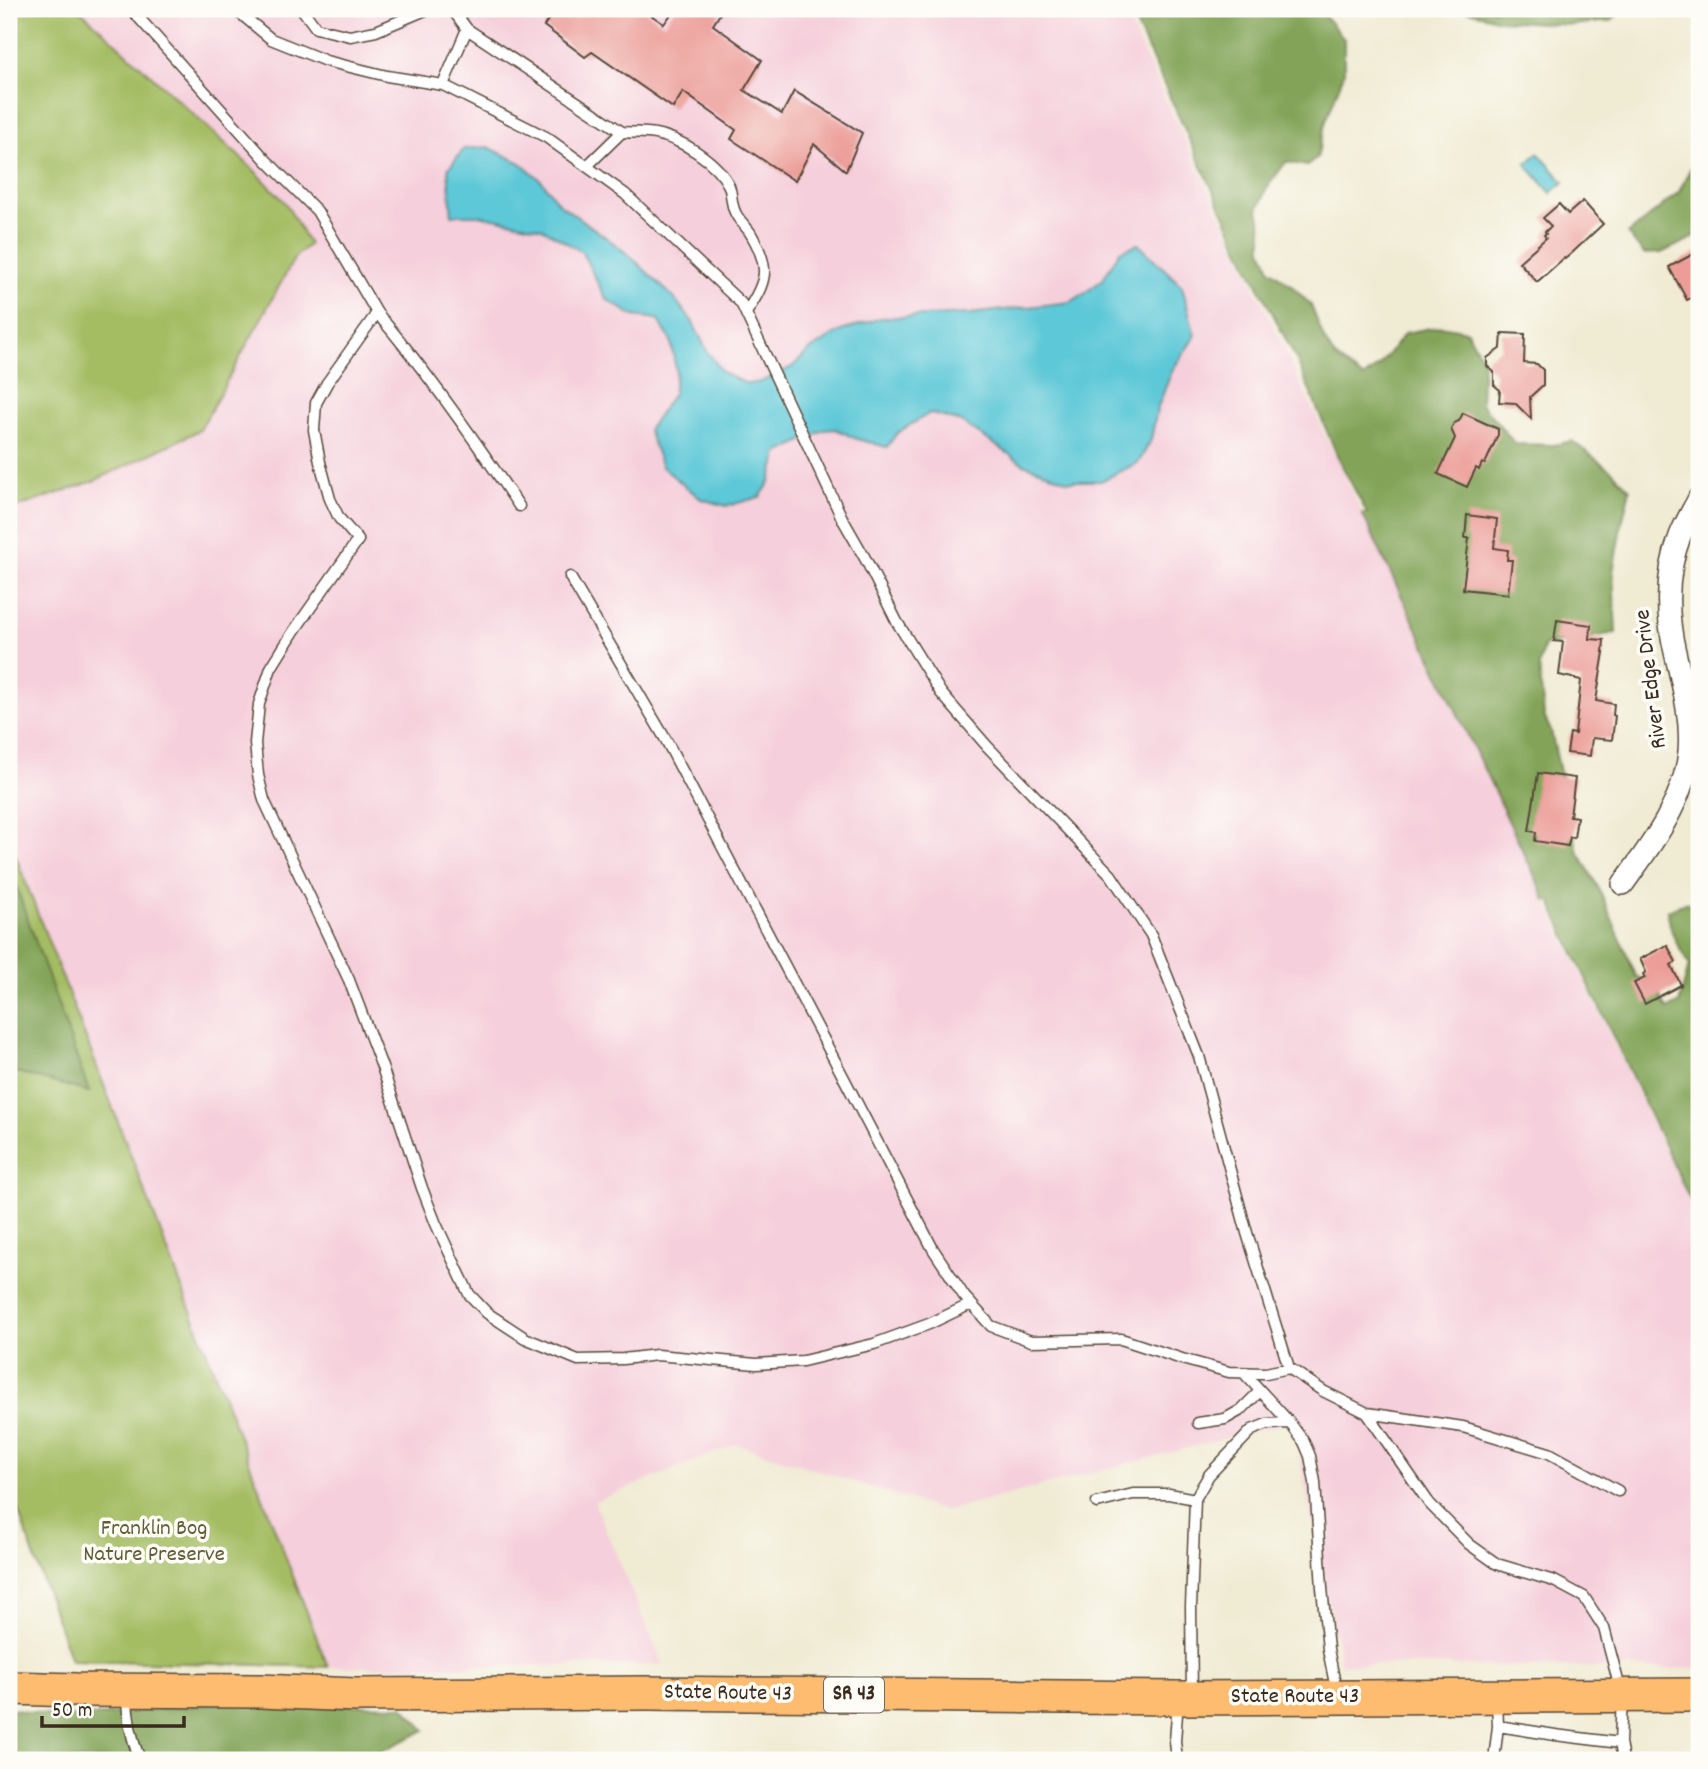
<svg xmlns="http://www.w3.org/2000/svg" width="1708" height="1769" viewBox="0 0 1708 1769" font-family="Dekko,sans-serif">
<rect width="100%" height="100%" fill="#fdfcf7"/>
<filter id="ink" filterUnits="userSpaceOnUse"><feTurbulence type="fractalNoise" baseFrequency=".0143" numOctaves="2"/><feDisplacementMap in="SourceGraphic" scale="14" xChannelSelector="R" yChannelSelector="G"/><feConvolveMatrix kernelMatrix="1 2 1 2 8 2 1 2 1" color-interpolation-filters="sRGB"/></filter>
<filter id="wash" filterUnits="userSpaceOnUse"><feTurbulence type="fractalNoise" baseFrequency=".00686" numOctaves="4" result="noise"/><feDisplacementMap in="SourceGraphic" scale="28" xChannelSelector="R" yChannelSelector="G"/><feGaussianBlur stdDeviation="1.57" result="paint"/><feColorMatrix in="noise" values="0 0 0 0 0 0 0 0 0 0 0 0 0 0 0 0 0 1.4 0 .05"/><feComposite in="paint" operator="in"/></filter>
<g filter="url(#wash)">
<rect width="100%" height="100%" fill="#f0ebd3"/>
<path fill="#f5cfdb" d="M41,9H1106L1128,20L1699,1223V1669L1341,1664L1292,1421L945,1511L736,1444L594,1502L663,1665L328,1667L9,839V473Z"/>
<path fill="#a4bd63" stroke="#707440" stroke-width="2" d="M9,9H79L255,171L285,202L309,244L295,257L200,430L94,481L9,510Z
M9,839L328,1667L71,1660L9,1485Z"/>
<path fill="#83a459" stroke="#5f673c" stroke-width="2" d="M1129,9H1319L1344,39V73L1325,124L1317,158L1307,166L1286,162L1266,189L1258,210L1262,229V248L1270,269L1292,286L1311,305L1324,339L1335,357L1363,378L1379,366L1405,333L1441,326L1467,331L1483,361L1481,403L1515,444L1553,445L1572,441L1612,471L1630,489L1620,532L1613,572L1616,633L1544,645L1539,665L1544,716L1551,731L1577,849L1600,891L1636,976L1660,996L1667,1009L1679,1004L1689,965C1679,948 1668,930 1668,910L1687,902L1699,909V1219L1555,913L1551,901H1546L1541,889L1362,513H1367L1340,462L1297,361L1248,266Z
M1462,9H1620L1621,10L1611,21L1572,25L1499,20Z
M1699,151V235L1661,253L1644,254L1628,234L1679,192Z
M9,866L89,1092L9,1070Z
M228,1702L403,1706L425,1730L363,1760H169L165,1758L164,1760H19L9,1755V1709L54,1716L87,1717Z"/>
<path fill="#5dc8d7" stroke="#4c797a" stroke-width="2" d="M488,147L521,163L542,181L558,203L607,238L629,255L673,297L692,321L707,351L723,373L747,384L761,382L792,367L810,350L841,331L881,318L970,314L1070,302L1087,292L1103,279L1120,251L1138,244L1182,286L1195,336L1173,369L1157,409L1151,440L1139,462L1101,481H1068L1024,464L961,422L930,413L897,433L887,447L857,439L836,429L824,430L778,453L770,482L760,497L727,506L701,499L662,467L648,430L673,394L676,371L671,341L658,319L634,316L606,299L582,252L542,228L479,215H452L448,169L464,149Z
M1538,153L1564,182L1551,193L1526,164Z"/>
<g id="blocks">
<path fill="#ec9d98" d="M555,9H642L664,24L675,9H723L713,25L762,60L744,90L782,114L794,91L862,133L846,171L814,144L795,181L731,139L736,130L683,92L673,108L592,52L585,57L544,26Z
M1583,201L1603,224L1572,253L1565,259L1564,258L1537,282L1519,262L1546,238L1544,235L1546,234L1545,232L1551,226L1543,218L1559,204L1568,214Z
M1699,251V294L1687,300L1669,267Z
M1502,333L1525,334L1524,363L1537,364L1543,370V385L1530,397L1531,419L1515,403L1499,402L1500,390L1494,385V372L1487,366V358L1501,348Z
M1463,413L1498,429V435L1485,464L1482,463L1479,470L1476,468L1467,487L1438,474L1455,438L1451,429L1454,423L1459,421Z
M1467,515L1497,519L1494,548L1508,550L1507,560H1512L1508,594L1463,589L1469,538H1465Z
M1557,620L1591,625L1590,639L1604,640L1603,652H1604L1596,701L1614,704L1613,715L1615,716L1612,740L1592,738L1590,756L1567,753L1570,733L1575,734L1581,680L1559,675L1563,642L1554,641Z
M1538,773L1575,778L1570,816L1577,817L1574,838L1570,837L1568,846L1535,841L1536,832L1529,831Z
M1667,945L1676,962L1671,965L1681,985L1645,1004L1634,983L1645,978L1643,974L1646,972L1640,959Z"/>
</g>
</g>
<g filter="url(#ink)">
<use href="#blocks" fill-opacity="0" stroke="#564739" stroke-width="2"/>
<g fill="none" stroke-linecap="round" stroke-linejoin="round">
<g stroke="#564739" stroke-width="13">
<path id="lane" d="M131,9L266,160L317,211L377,313L327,383L316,403L314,430L320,462L330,499L339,518L358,540L294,631L271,668L259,704L255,743L258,775L264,800L349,980L382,1067L422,1188L436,1224L469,1294L487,1313L525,1338L578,1360L623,1359L657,1355L756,1364L803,1361L874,1344L929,1324L971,1304
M235,9L271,39L326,61L387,76L443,85L546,137L625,194L741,303L842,518L866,560L897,622L941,693L987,746L1111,875L1151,935L1199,1056L1247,1233L1289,1368L1323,1391L1367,1413L1463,1427L1549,1453L1618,1491
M302,9L316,28L350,36L376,31L428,9
M467,29L622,132
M443,85L467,29L452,9
M587,166L622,132C633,133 645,132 655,134C680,138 718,162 729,186C732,194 731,204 735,212C738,220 746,226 751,234C771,268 767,281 746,313
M377,313C429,374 475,440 519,506
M570,577L666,740L846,1082L933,1249L964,1296L991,1326L1031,1341L1121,1339L1182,1359L1229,1372L1266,1373L1289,1368
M1245,1374L1290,1423L1304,1442L1310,1456L1315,1482L1322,1588L1328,1649L1334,1679
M1367,1413L1429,1503L1469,1544L1497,1564L1554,1581L1584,1597L1604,1628L1622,1696L1620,1743L1623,1760
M1198,1423L1225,1419L1241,1410L1260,1391
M1097,1503L1133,1494H1169L1195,1499
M127,1695C127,1718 131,1738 140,1760
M1192,1695L1191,1607L1195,1499L1209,1475L1252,1430L1267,1424L1290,1423
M1498,1726L1555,1735L1620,1743
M1177,1760L1175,1741L1178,1700
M1494,1760L1498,1726L1497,1700"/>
</g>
<g stroke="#564739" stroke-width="24">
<path id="street" d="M1623,884C1652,844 1684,802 1689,752C1692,717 1682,684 1675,652C1666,614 1666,573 1680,536C1685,523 1693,510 1699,498"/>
</g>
<g stroke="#564739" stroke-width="36">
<path id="primary" d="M9,1688L77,1690L260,1691L356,1695L646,1693L1179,1698L1699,1695"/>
</g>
<use href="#lane" stroke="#fff" stroke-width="10"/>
<use href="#street" stroke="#fff" stroke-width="21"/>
<use href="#primary" stroke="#febc70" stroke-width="33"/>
</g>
</g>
<g text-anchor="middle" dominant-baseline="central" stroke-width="7" stroke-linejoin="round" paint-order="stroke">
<rect fill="#fdfcf7" stroke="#75695f" stroke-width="2" x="824" y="1677.5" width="60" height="35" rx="5"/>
<g font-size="21" font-weight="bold" fill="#3b2a1e">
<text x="854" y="1695">SR 43</text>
</g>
<g font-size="23" fill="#3b2a1e" stroke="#fdfcf7">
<text transform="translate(1652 679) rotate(-97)">River Edge Drive</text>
<text transform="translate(728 1694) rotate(1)">State Route 43</text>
<text x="1295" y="1697">State Route 43</text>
</g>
<g font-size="23" fill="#605d36" stroke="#fdfcf7">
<text x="154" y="1529">Franklin Bog<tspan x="154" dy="26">Nature Preserve</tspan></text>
</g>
</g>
<rect width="1708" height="1769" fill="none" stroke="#fdfcf7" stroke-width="35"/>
<path d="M42 1716v10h142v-10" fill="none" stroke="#3b2a1e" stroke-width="3.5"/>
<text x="52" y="1716" font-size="21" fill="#3b2a1e" stroke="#fdfcf7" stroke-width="5" paint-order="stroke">50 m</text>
</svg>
